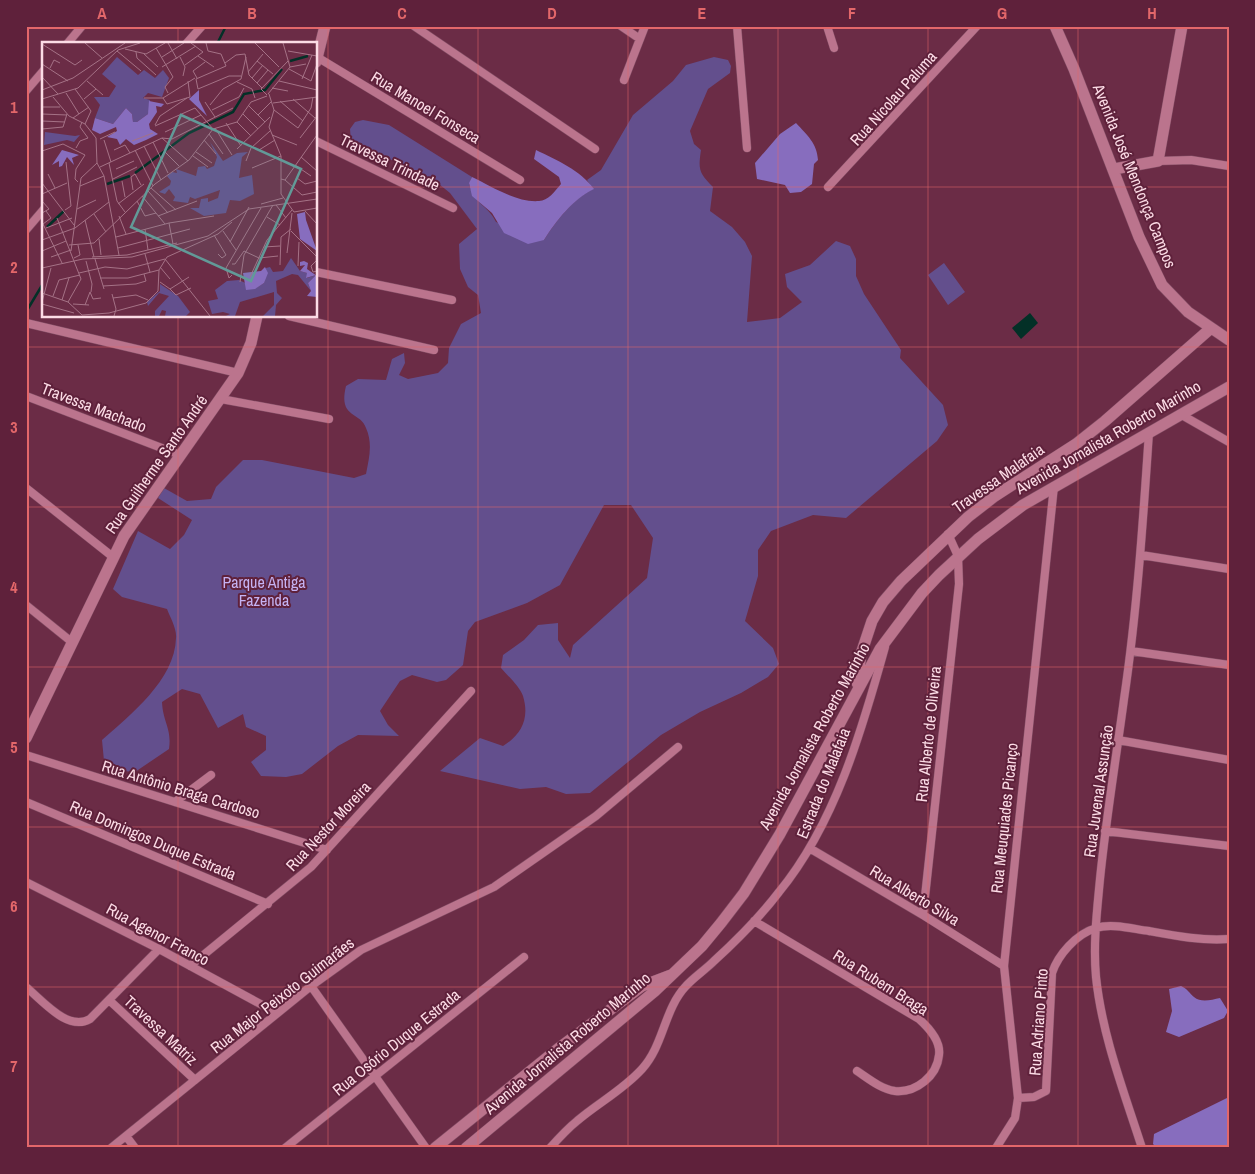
<svg xmlns="http://www.w3.org/2000/svg" width="1255" height="1174" viewBox="0 0 1255 1174" font-family="'Archivo Narrow',sans-serif">
<rect width="100%" height="100%" fill="#6b2c46"/>
<path fill="#634f8d" d="M714,57L728,60L731,66L730,73L708,89L690,131L694,144L701,150C698,170 699,173 713,187L710,211L732,227L745,242L752,256L747,322L780,318L802,302L787,287L785,274L810,265L836,241L850,246L856,259V276L864,294L901,350L900,358L943,405L948,425L937,441L846,518L813,515L771,531L758,550V576L745,621L773,648L779,664L768,677L741,693L700,712L661,735L590,793L566,794L546,787L520,789L440,771L480,738L503,746C521,735 530,719 523,696C520,687 508,676 501,668L503,655L524,640L538,625L558,623V640L570,658L573,645L647,578L653,538L631,505H604L560,585L527,603L475,622L468,631L463,665L446,680L437,682L412,675L400,681L380,711L388,725L399,736L358,735L338,746L302,774L286,777L261,776L251,762L266,750V736L246,727L243,714L218,728L200,694L182,689L162,702C163,723 172,728 169,749L135,772L112,770L104,761L102,740C130,715 175,680 176,638C177,629 170,617 167,609L122,597L113,589L138,531L170,549L184,535L192,520L158,498L164,488L187,501L211,499L216,487L243,460H262L354,478L366,474C369,458 373,444 366,428C360,411 338,419 346,386L358,379L386,380L392,359L404,353L405,363L399,375L408,379L438,373L448,363L449,348L461,324L481,313L478,295L468,287L460,269L459,244L477,229L450,193L434,180L351,141L350,129L355,122L363,120L389,125L472,177L469,184C474,204 488,205 496,222L544,240C556,221 573,199 593,189L587,180L601,170L633,115L673,81L686,65Z
M944,263L965,292L948,305L928,275Z"/>
<path fill="#876dbe" d="M796,123C807,135 817,143 818,160L814,164L812,184L801,192L790,193L785,185L757,179L755,163L780,134Z
M536,150C557,160 580,170 594,189C573,199 556,221 544,240L528,244L504,233L492,213L472,196L469,183L472,177C491,186 517,203 539,201C548,201 555,191 561,184L559,177L534,159Z
M1181,986C1188,989 1189,993 1194,997C1201,1003 1211,1000 1220,998L1228,1011L1224,1018L1179,1037L1166,1032L1172,1011L1169,989Z
M1229,1097V1148H1157L1153,1144L1154,1134Z"/>
<path fill="#033027" d="M1030,313L1038,323L1021,339L1012,328Z"/>
<g fill="none" stroke-linecap="round" stroke-linejoin="round">
<path stroke="#033027" stroke-width="2.5" d="M217,44L226,26
M26,312L44,282"/>
<g stroke="#824d64" stroke-width="9">
<path id="street" d="M414,26L595,149
M621,26L640,39
M737,26L747,148
M827,26L834,48
M67,44L82,26
M186,44L202,26
M317,57L520,180
M624,80L645,26
M26,91L44,70
M316,141L453,208
M1158,161L1191,160L1229,166
M828,187L977,26
M26,230L44,209
M316,272L452,300
M289,316L434,350
M26,323L238,373
M26,396L180,455
M221,399L329,419
M1180,414L1229,442
M26,488L113,557
M1141,555L1229,569
M26,605L73,643
M1131,651L1229,665
M1118,740L1229,760
M26,755L327,850
M26,802L268,904
M175,802L211,775
M1105,831L1229,846
M811,849L923,915L1004,966
M26,882L159,949L277,1013
M923,915L959,584L958,556L948,534
M754,921L919,1019C929,1028 941,1041 939,1055C937,1076 916,1093 895,1091C881,1089 869,1079 857,1071
M190,966L311,867L471,691
M311,986L426,1148
M26,987C43,1001 68,1032 90,1019L159,949
M109,1000L195,1080
M1018,1098L1034,1097L1046,1091L1052,973C1058,955 1076,934 1096,928C1112,923 1133,929 1149,931C1176,936 1202,941 1229,939
M126,1136L135,1148
M111,1148L311,986L361,950L494,887L596,816L678,747
M285,1148L524,957
M550,1148C558,1139 567,1129 577,1121C598,1103 623,1090 642,1069C664,1045 664,1009 686,986C694,977 705,970 714,961C737,940 760,917 779,892C835,824 862,730 885,647
M996,1148L1015,1118L1018,1098L1004,966L1054,486
M1142,1148C1124,1092 1102,1035 1096,977C1093,944 1097,911 1100,879C1106,819 1116,759 1124,699C1137,611 1143,522 1149,432"/>
</g>
<g stroke="#824d64" stroke-width="12">
<path id="secondary" d="M1055,26L1074,69L1139,237L1162,285L1188,312L1229,340
M316,62L325,26
M1114,169L1158,161L1182,26
M857,683L861,654L872,621L883,602L901,581L968,517L995,496L1076,444L1105,421L1210,329
M26,738L124,536L238,373L251,343L257,316
M435,1148L559,1048L642,986L671,975
M466,1148L655,991L702,946L721,923L744,893L780,834L880,649L922,593L939,575L978,539L1023,505L1229,387"/>
</g>
<use href="#street" stroke="#bb748d" stroke-width="8"/>
<use href="#secondary" stroke="#bb748d" stroke-width="11"/>
</g>
<path fill="none" stroke="#e3676a" stroke-width="1" stroke-opacity="0.55" d="M178,26V44M328,26V1148M478,26V1148M628,26V1148M778,26V1148M928,26V1148M1078,26V1148M26,187H44M316,187H1229M178,316V1148M26,347H1229M26,507H1229M26,667H1229M26,827H1229M26,987H1229"/>
<g text-anchor="middle" dominant-baseline="central" stroke-width="4" stroke-linejoin="round" paint-order="stroke">
<g font-size="16" fill="#fcdce6" stroke="#5f213b">
<text transform="translate(893 98) rotate(-48)">Rua Nicolau Paluma</text>
<text transform="translate(426 107) rotate(31)">Rua Manoel Fonseca</text>
<text transform="translate(390 162) rotate(26)">Travessa Trindade</text>
<text transform="translate(1135 176) rotate(68)">Avenida José Mendonça Campos</text>
<text transform="translate(94 407) rotate(21)">Travessa Machado</text>
<text transform="translate(1108 437) rotate(-30)">Avenida Jornalista Roberto Marinho</text>
<text transform="translate(156 464) rotate(-55)">Rua Guilherme Santo André</text>
<text transform="translate(998 478) rotate(-35)">Travessa Malafaia</text>
<text transform="translate(928 734) rotate(-84)">Rua Alberto de Oliveira</text>
<text transform="translate(814 736) rotate(-61)">Avenida Jornalista Roberto Marinho</text>
<text transform="translate(823 783) rotate(-68)">Estrada do Malafaia</text>
<text transform="translate(181 789) rotate(17)">Rua Antônio Braga Cardoso</text>
<text transform="translate(1098 791) rotate(-82)">Rua Juvenal Assunção</text>
<text transform="translate(1004 818) rotate(-84)">Rua Meuquiades Picanço</text>
<text transform="translate(328 826) rotate(-47)">Rua Nestor Moreira</text>
<text transform="translate(153 840) rotate(23)">Rua Domingos Duque Estrada</text>
<text transform="translate(915 895) rotate(31)">Rua Alberto Silva</text>
<text transform="translate(158 934) rotate(28)">Rua Agenor Franco</text>
<text transform="translate(881 982) rotate(32)">Rua Rubem Braga</text>
<text transform="translate(282 995) rotate(-38)">Rua Major Peixoto Guimarães</text>
<text transform="translate(1038 1022) rotate(-86)">Rua Adriano Pinto</text>
<text transform="translate(161 1030) rotate(43)">Travessa Matriz</text>
<text transform="translate(396 1042) rotate(-39)">Rua Osório Duque Estrada</text>
<text transform="translate(567 1043) rotate(-40)">Avenida Jornalista Roberto Marinho</text>
</g>
<g font-size="16" fill="#c5b3f4" stroke="#5f213b">
<text x="264" y="582">Parque Antiga<tspan x="264" dy="18">Fazenda</tspan></text>
</g>
</g>
<g transform="translate(42 42)">
<rect width="275" height="275" fill="#6b2c46"/>
<path d="M75,15L96,33L102,28L113,36L121,28L127,36L120,55L106,51L101,56L108,58L109,65L106,72L95,80H91L90,72L84,66L71,82L53,76L58,63L52,55H67L74,44L60,32ZM3,90L33,94L38,93L32,100L25,98L2,103ZM168,100L181,119L195,111L206,110L200,115L197,136L210,133L212,152L198,159L188,158L184,171L162,174L148,166H157L159,157L166,156V160L176,156L178,148L153,157L148,155L146,161L131,159L133,155L127,147L123,152L117,150L128,143L129,139L125,134L130,130L135,131L134,127L154,134L156,125L163,124L165,127L172,124L175,115ZM249,216L258,229L265,231V236L274,233L266,241L269,249L256,233L250,232L234,239L235,251L240,256L234,263L233,274H221L232,263V250L198,260L193,274H184L188,272L181,270L170,272L166,259L176,257L173,248L185,239L197,238L214,246L222,241L224,226L228,225L231,230L241,229ZM118,242L136,254L148,270L144,274H123L124,269L120,268L117,274H113V269L127,254L117,251L106,264L105,260L118,249Z" fill="#634f8d"/>
<path d="M157,48V58L165,74L147,57ZM107,59L122,62L119,65L114,64L115,70L107,82L108,87L116,92L104,98L92,103L84,97L78,103L75,97L65,95L75,89L74,85L58,92L50,88L53,76L71,82L84,66L90,72L91,80H95L106,72ZM20,108L37,113L30,116L32,123L25,115L20,124L17,125V119L10,123ZM263,170L264,178L275,209L258,197L255,172ZM262,219L266,221L265,227L275,234V255L265,254L269,249L266,241L274,233L264,236L265,231L258,229L263,223L258,224V220ZM223,225L226,231L222,241L213,247L204,248L201,231L219,229Z" fill="#876dbe"/>
<path fill="none" stroke="#033027" stroke-width="2.5" d="M248,19L266,14M93,131L147,91L191,70L202,52L223,48L240,27M65,142L88,134M5,185L22,169"/>
<path fill="none" stroke="#a57286" stroke-width="1" d="M43,1L60,16M126,1L135,17M164,1L166,9L179,12L184,24L154,37L156,47L187,34H199M213,1L237,25M0,2L33,23L40,18M114,6L131,35L123,45L126,51M83,7L104,12L123,1M75,9L99,29M246,9L275,14M94,10L95,16L114,33M102,12L116,25M156,14L172,25M120,15L142,1M138,15L143,25L141,34M215,19L231,32M183,21L194,13L203,12L207,33L220,46M0,22L26,39M143,23L161,10L149,1M120,25L154,4M248,25L264,22M8,26L12,18L18,21M247,27L269,39L275,22M206,30L221,12M0,35L16,52M155,36L151,29L163,20M210,36L221,23M260,37L270,13M45,39L61,53M237,39L275,48M195,40L210,47L213,56M215,41L226,28M230,46L246,49M33,47L49,69L43,82M0,48L31,36L83,1M24,51L37,72M226,52L248,25L241,1M227,52L232,68L227,85L239,114V152L252,170L275,166M225,53L219,47L246,19M11,55L27,74L43,82L54,96L55,121L39,136L29,209M102,56H121L153,36M121,56L125,62L148,55L146,39M0,57L36,46L76,8L98,1M42,57L54,47M251,57L273,76M238,59L261,79M163,60L173,75M231,61L275,55M168,63L181,47L199,37L204,15M206,63L223,80M0,65H18M170,68L197,55L202,46M232,68L256,86L269,66L271,55M0,72L25,73M201,72L216,87M216,73L229,60M31,76L47,65M0,79L23,80M195,80L209,94M184,81L199,104M113,83L118,74L145,56M113,84L153,66L171,87M173,86L190,113M0,87L21,85L25,72M123,90L159,73M167,92L181,112M230,93L255,103M120,96L146,119M258,96L275,74M58,97L73,90M62,98L69,120M162,98L174,112M90,99L111,91M111,100L126,131M102,104L119,138M34,106L38,99L46,96L38,85L40,80M195,107L228,75M72,108L83,103L88,111M93,108L111,144M217,108L233,98M0,109L21,102L43,113L34,127L33,137L36,140M123,110L137,124M154,110L170,121M151,114L166,125M259,115L275,129M204,119L209,106L228,89M55,121L62,134L77,213M67,121L75,159L83,170M253,123L269,134M58,125L120,96L130,97L191,66M210,126L239,114M74,127L92,119M6,132L13,146M255,136L263,142L275,139M71,137L95,125M239,137L243,138L275,93M243,138L260,153L275,150M80,139L83,155M0,141L32,183M38,144L62,134M109,146L134,168M91,148L89,135L93,132L99,143M106,149L126,171M0,152L25,141M100,154L123,182M0,159L7,167L0,171M95,159L103,174L114,171M76,162L102,142M219,162L241,156M234,163L244,176M35,167L54,158M23,168L29,164L24,120M263,169L275,182M52,172L64,190M77,174L84,192M116,174L155,159M225,175L238,183M15,176L39,237L26,260M43,178L52,215M127,181L131,202M1,182L20,221M1,182L9,176L4,169M4,186L30,176M103,187L106,208M181,189L194,208M249,189L275,215M172,193L184,213L180,216L176,212M74,195L127,181L172,174M57,197L59,213M0,198L33,186L67,160M188,200L207,165M27,203L52,201L113,142L147,118L171,87L195,80L209,60L225,54M222,205L238,204M76,206L148,187M0,209L24,199M245,211L250,171M103,212L108,230M9,215L29,208M50,215L85,213L135,201M32,216L38,213L36,203M53,217L62,247M123,217L168,274M275,218L269,224L271,230L275,229M44,219L50,242L49,250M190,222H193L202,209L217,216L236,214M238,223L239,195L249,187M256,224L257,200M118,225L128,237M0,226L41,217L90,215L166,194L207,167L275,157M37,231L63,225L85,227L123,217M190,233L187,236L184,226L219,166M208,235L225,198L250,168M58,236H86L117,228M118,240L128,247L147,235M198,240L202,213L231,163M61,244L94,242L104,239L102,232M128,247L134,253L149,246M0,251L26,260L40,273M70,252L74,267L72,274M11,254L17,238L38,233M71,256L94,253L106,258M20,258L27,236M0,260L9,226M0,262L32,271M31,262L47,263M43,263L48,250L51,257L59,256M40,273L67,271L104,261L116,249L117,228L125,215L176,192L190,180"/>
<path fill="#629a98" fill-opacity="0.15" stroke="#629a98" stroke-width="2.5" d="M139,73L259,127L209,239L89,185Z"/>
<rect width="275" height="275" fill="none" stroke="#fcdce6" stroke-width="2.5"/>
</g>
<rect width="1255" height="1174" fill="none" stroke="#5f213b" stroke-width="55"/>
<rect x="28" y="28" width="1200" height="1118" fill="none" stroke="#e3676a" stroke-width="2"/>
<g font-size="16" text-anchor="middle" font-weight="bold" fill="#e3676a">
<text x="102" y="19">A</text>
<text x="252" y="19">B</text>
<text x="402" y="19">C</text>
<text x="552" y="19">D</text>
<text x="702" y="19">E</text>
<text x="852" y="19">F</text>
<text x="1002" y="19">G</text>
<text x="1152" y="19">H</text>
<text x="14" y="113">1</text>
<text x="14" y="273">2</text>
<text x="14" y="433">3</text>
<text x="14" y="593">4</text>
<text x="14" y="753">5</text>
<text x="14" y="912">6</text>
<text x="14" y="1072">7</text>
</g>
</svg>
